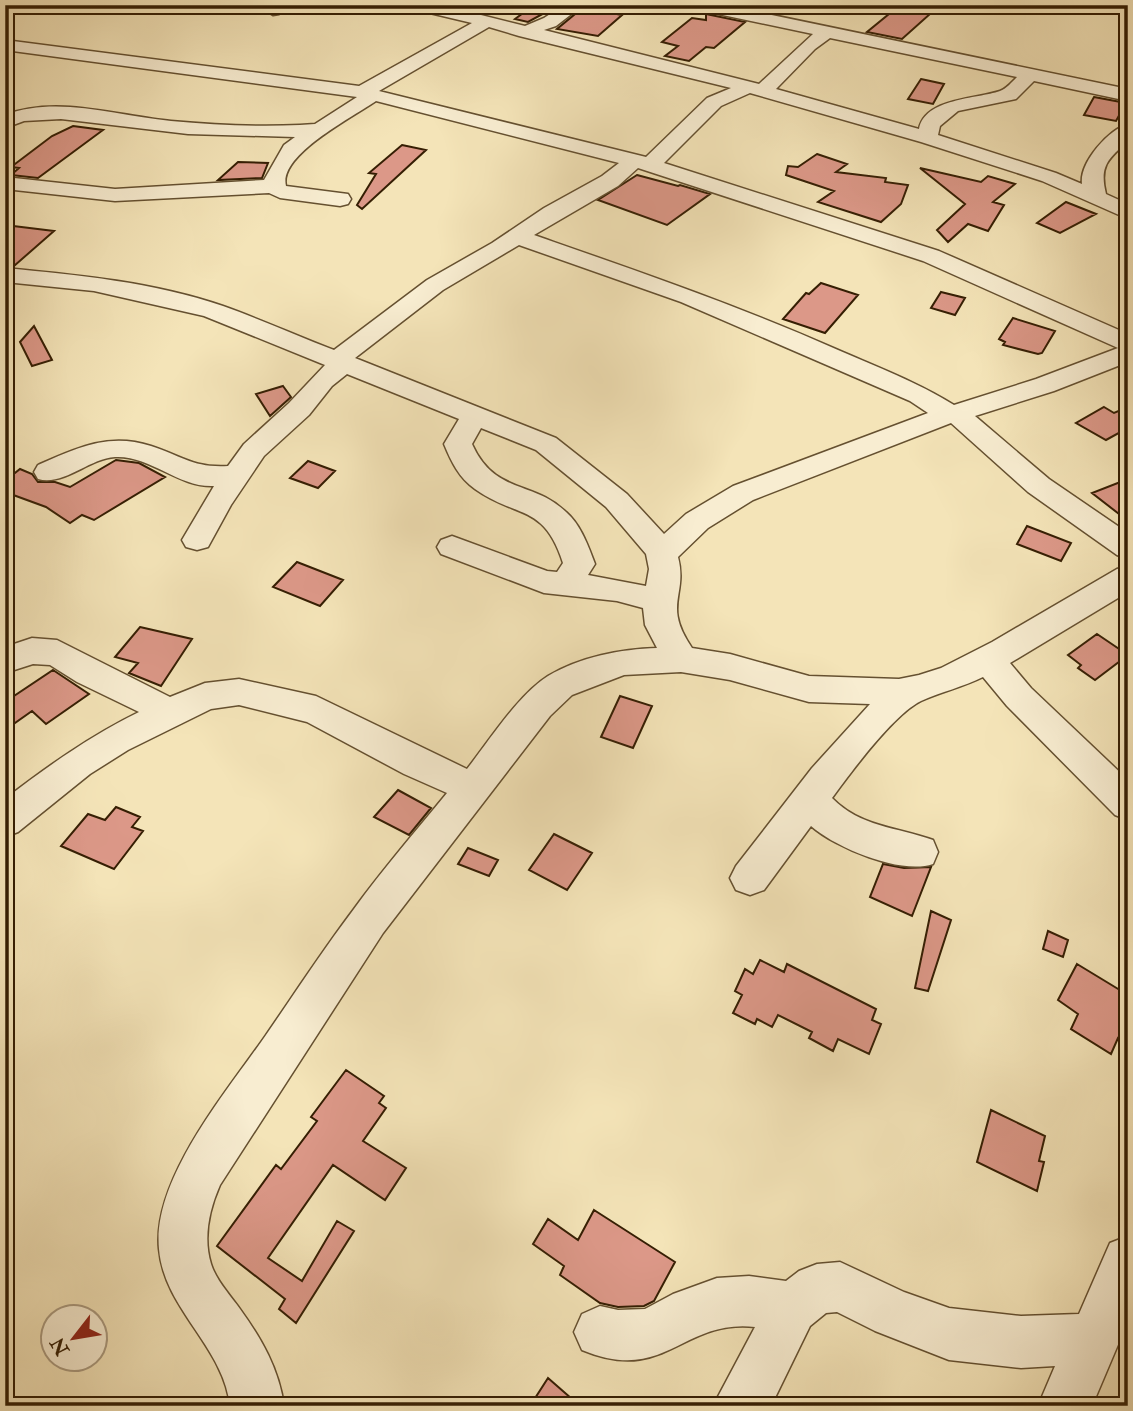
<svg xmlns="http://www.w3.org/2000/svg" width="1133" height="1411" viewBox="0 0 1133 1411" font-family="'IM FELL Double Pica',serif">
<rect width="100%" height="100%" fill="#f4e4b8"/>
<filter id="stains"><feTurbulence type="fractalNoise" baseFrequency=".00286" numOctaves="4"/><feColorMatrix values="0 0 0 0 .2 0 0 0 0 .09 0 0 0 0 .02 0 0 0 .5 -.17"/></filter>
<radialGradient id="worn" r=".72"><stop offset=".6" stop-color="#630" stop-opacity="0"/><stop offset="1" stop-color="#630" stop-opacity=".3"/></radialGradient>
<path fill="#dc9888" stroke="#351e03" stroke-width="2" d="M534,5H559L528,22L515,19Z
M586,5H615L606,12L622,15L598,36L557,29Z
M900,5H940L902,39L867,32Z
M706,14L745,22L714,48L706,47L689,61L665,56L678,46L662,42L692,18L706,20Z
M921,79L944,84L933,104L908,99Z
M1094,97L1126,103L1116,121L1084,115Z
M73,126L103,130L38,178L11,175L19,168L11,167L52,136Z
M402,145L426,150L362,209L357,205L376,174L369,173Z
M817,154L847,164L836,172L886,178L885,182L908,185L901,204L881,222L818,202L834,191L786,175L788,166L798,167Z
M238,162L268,163L262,178L218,180Z
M920,168L981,182L988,176L1015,184L993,202L1004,205L988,231L968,224L948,242L937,230L965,204Z
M637,175L678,186L680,185L710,194L667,225L598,200Z
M1066,202L1096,214L1060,233L1037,223Z
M5,225L54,231L14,266L5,265Z
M821,283L858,295L825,333L783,319L806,293L809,294Z
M941,292L965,298L955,315L931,308Z
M1013,318L1055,331L1042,353L1038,354L1003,345L1005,342L999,339Z
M34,326L52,360L32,366L20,342Z
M283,386L291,397L270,416L256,394Z
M1104,407L1114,413L1128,407V428L1106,440L1076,423Z
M116,460L139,463L165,477L94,520L82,515L70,523L46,507L5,492V481L20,469L32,474L38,482H55L70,487Z
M308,461L335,471L318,488L290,478Z
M1128,479V521L1092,493Z
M1027,526L1071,543L1061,561L1017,544Z
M297,562L343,580L320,606L273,587Z
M140,627L192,639L161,686L129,673L138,663L115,657Z
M1097,634L1128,655L1095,680L1078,668L1081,665L1068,655Z
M53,670L89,694L46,724L32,711L5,730V702Z
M620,696L652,706L633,748L601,737Z
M398,790L431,808L409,835L374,817Z
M116,807L140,817L132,827L143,831L114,869L61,846L88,814L105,820Z
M554,834L592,853L567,890L529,870Z
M468,848L498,860L489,876L458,864Z
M883,864L904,868L931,867L912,916L870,897Z
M931,911L951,920L928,991L915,988Z
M1048,931L1068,940L1063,957L1043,949Z
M760,960L784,972L787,964L876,1009L872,1020L881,1024L869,1054L838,1039L833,1051L809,1038L812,1032L778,1015L772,1027L757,1019L755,1024L733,1013L742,995L735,991L745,969L753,974Z
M1077,964L1128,995V1044L1118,1038L1111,1054L1071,1029L1078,1014L1058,1000Z
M346,1070L384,1096L379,1103L386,1108L363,1141L406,1168L385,1200L333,1165L268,1258L302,1281L337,1221L354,1231L296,1323L279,1309L285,1299L217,1246L276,1165L281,1169L317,1121L311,1117Z
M991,1110L1045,1136L1039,1161L1044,1162L1037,1191L977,1162Z
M594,1210L675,1262L654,1301L644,1306L618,1307L600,1303L560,1275L564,1266L533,1244L548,1219L578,1240Z
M548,1378L580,1406H530Z"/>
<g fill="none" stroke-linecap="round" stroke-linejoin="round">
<g stroke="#655030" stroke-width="3">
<path id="minor" d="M269,5H287L279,14L273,15L265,10Z
M411,5H441L525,26L544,18L564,5H583L556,26L544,30L759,84L813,34L699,10L691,5H724L1128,89V101L1034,81L1016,99L958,111L940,126L938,135L1056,173L1082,184C1079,163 1109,129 1128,124V141C1108,159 1099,166 1106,194L1128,204V219L1042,181L921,142L750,93L721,106L664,163L939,251L1128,334V362L1054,391L975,416L1049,479L1128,533V559L1117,555L1028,492L951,423L753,500L708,528L678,557C688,596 662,604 692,648L730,654L809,676L899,679L919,675L941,668L992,642L1117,569L1128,566V592L1010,663L1031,688L1128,780V820L1115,815L1007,706L983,677C963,687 941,692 921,701C894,714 851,772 832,798C860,827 897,827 933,840L938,852L933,864C901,875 836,848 811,826L764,890L750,895L736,890L730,878L736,866L812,768L870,704L809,702L730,680L681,672L624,675L572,695L550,716L383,933L220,1185C209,1210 203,1238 211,1264C216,1280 230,1295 240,1309C261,1338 279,1369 284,1406H230C224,1347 164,1309 159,1249C152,1179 228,1090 266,1035C295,993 323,950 354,909C383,869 416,831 447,793L404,774L307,722L239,705L211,709L128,750L90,774L18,832L5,837V799C48,766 90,736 139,712L77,682L50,665L33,664L5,673V647L32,638L57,640L170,697L205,683L239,679L316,696L467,769C489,741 518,695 548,676C580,657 621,649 657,648L645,625L643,608L617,601L544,593L441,554L437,547L441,540L452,536L547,571L557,572L563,563C544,503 517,519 475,489C459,478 451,461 444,444L459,419L347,374L332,386L309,415L264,456L231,505L208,547L197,550L186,547L182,540L214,486C179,488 150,455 115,457C88,459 64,486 38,479L34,472L38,465C76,448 109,432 151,446C182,456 193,468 228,466L244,444L289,403L325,365L204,316L94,291L5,282V268C78,275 153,282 223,306C260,319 297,336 334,350L427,280L492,243L544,208L602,176L619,163L376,101C353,117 278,155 286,186L348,194L351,199L348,204L340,206L280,198L269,193L115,201L5,189V177L115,189L264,180L284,145L295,137L188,134L61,119L24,121L5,128V115C57,95 118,116 171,121C214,125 257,127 300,125L315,124L357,97L5,50V40L359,86L472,23L413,9ZM489,27L519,36L731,88L707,98L646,157L379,91ZM830,38L1017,77C1012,82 1006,89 1000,91C977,99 925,98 919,129L776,89L815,49ZM638,168L923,261L1118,348L1036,379L954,405C917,382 877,367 838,350C739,306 637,271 534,235L618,186ZM519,245L681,302L910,401L928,413L733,486L686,514L664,534L627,494L556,438L355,358L443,290ZM481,428L536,450L606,507L646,554L649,569L646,586L588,575L595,564C588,546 581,525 566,512C533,480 495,495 472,444Z
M1128,1236V1321L1092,1406H1038L1055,1366L1021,1368L949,1360L875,1331L837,1312L826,1313L810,1326L771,1406H713L755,1327C681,1319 666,1385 582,1350L574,1332L582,1314L600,1306L618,1310L645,1309L673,1294L717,1278L749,1276L786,1281L799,1271L817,1264L840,1262L904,1292L949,1308L1021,1316L1079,1314L1110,1243Z"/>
</g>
<use href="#minor" fill="#f8edd1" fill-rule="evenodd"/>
</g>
<rect width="1133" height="1411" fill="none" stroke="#f4e4b8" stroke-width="28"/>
<rect x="7" y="7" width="1119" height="1397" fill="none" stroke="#351e03" stroke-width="3.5"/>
<rect x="14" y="14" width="1105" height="1383" fill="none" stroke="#351e03" stroke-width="2"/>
<g transform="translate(74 1338) rotate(239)"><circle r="33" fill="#f8edd1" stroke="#aa9a7f" stroke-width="2"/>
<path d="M0-5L12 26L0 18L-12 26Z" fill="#8f2418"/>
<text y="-10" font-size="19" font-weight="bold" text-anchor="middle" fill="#351e03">N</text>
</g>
<rect width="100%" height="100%" filter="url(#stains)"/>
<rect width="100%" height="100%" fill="url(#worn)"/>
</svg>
